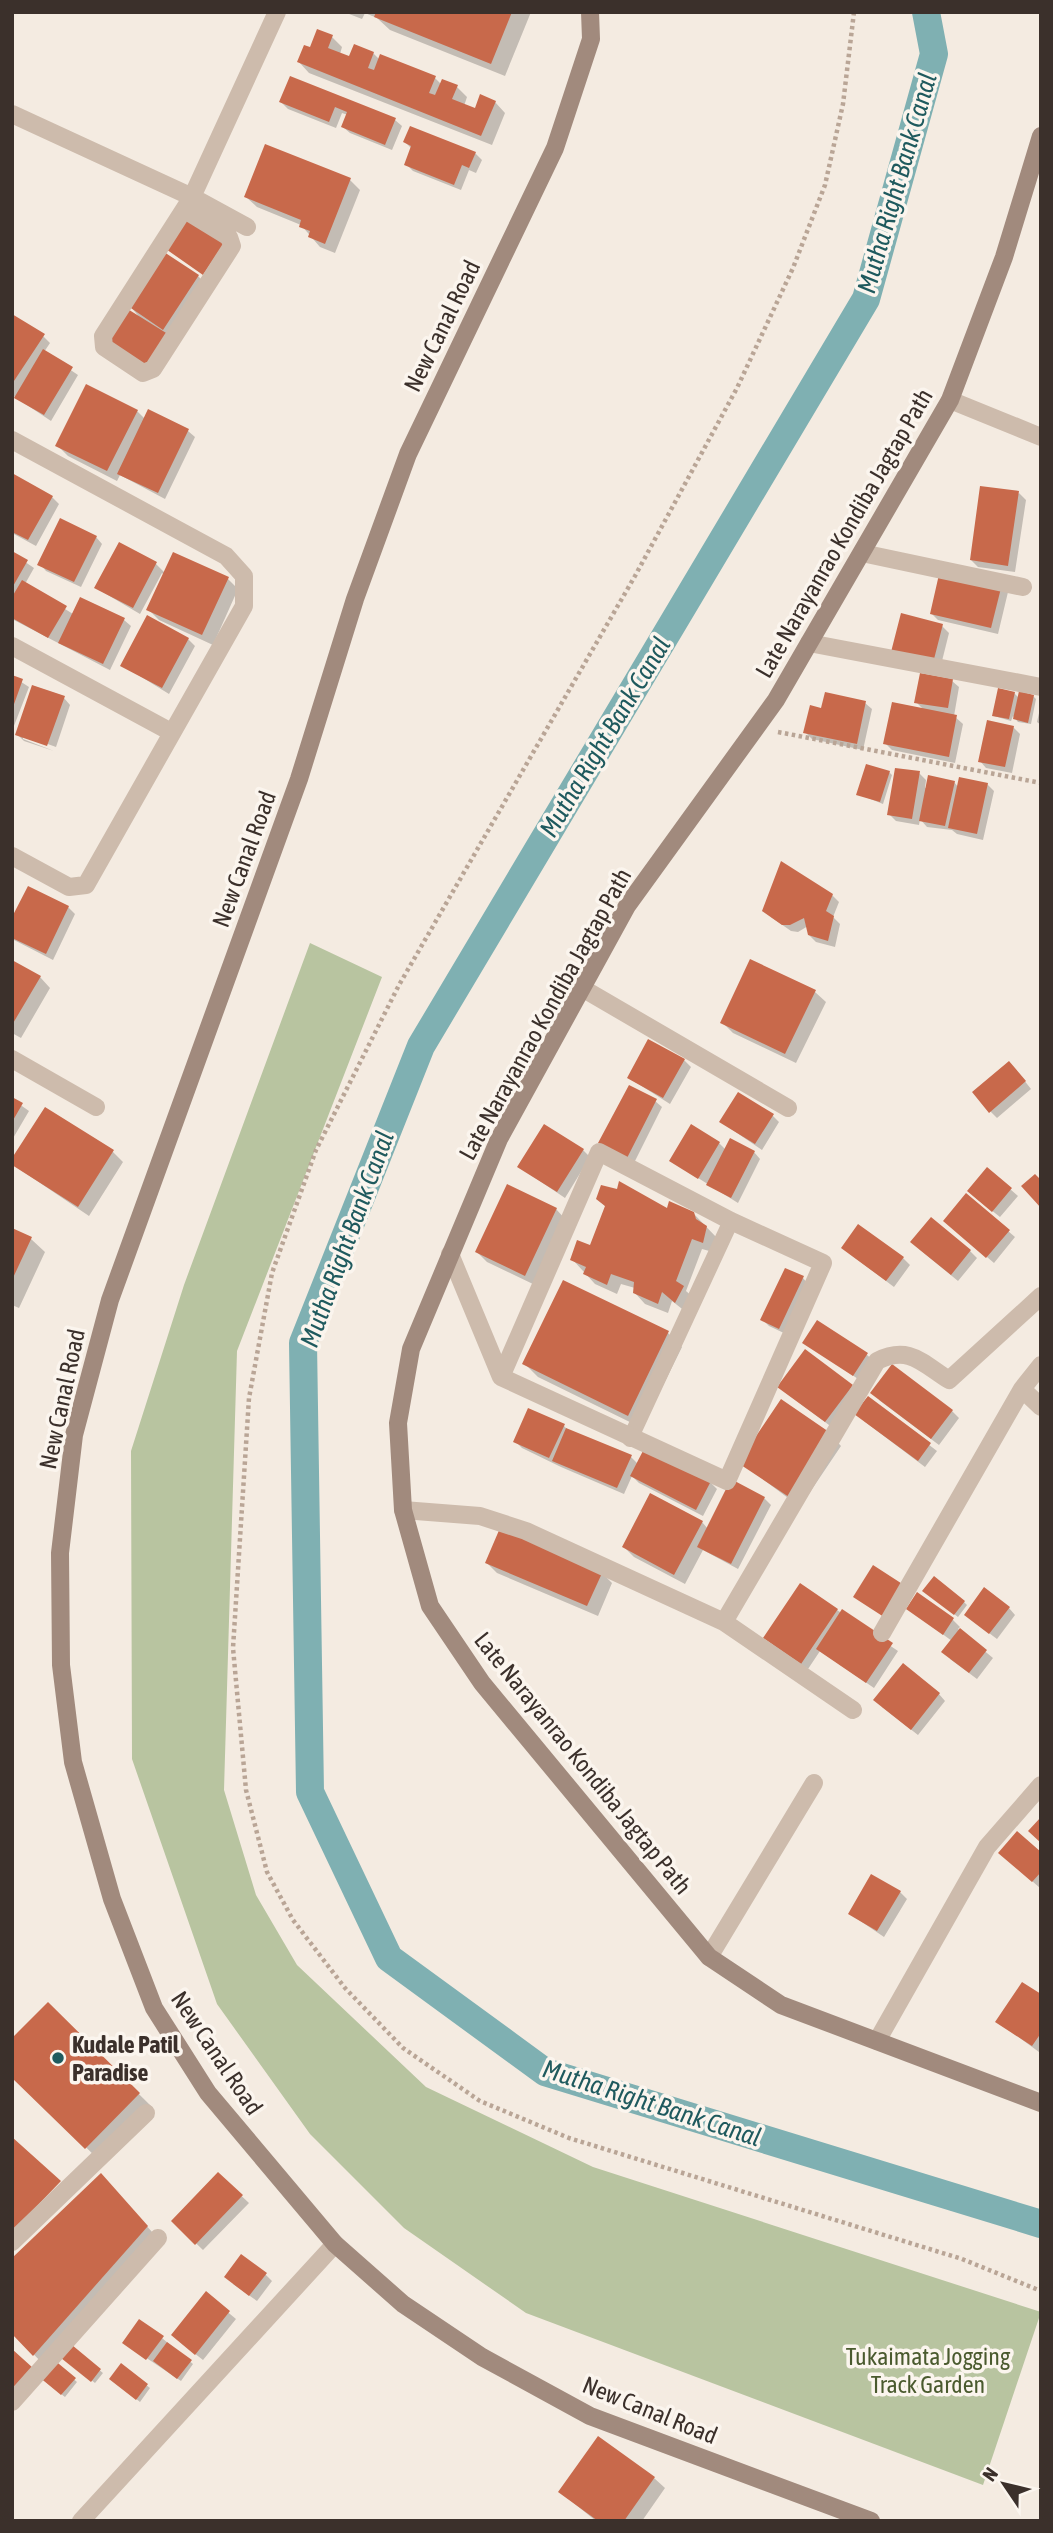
<svg xmlns="http://www.w3.org/2000/svg" width="1053" height="2533" viewBox="0 0 1053 2533" font-family="'Asap Condensed',sans-serif">
<rect width="100%" height="100%" fill="#f4ebe1"/>
<path fill="#b8c4a0" d="M310,943L382,977L237,1351L224,1790L256,1895L297,1965L426,2087L593,2167L1041,2312L983,2485L526,2313L404,2228L310,2134L217,2004L132,1759L131,1451L184,1285Z"/>
<path fill="#0003" d="M344,12H531L505,76L390,30L377,18L365,13L362,19Z
M332,37L342,47L340,54L350,58L373,53L380,60L435,78L441,84L457,87L467,97L464,106L476,111L495,102L505,113L492,145L309,73L299,62L311,49Z
M290,78L395,120L402,126L392,150L350,133L343,127L348,115L342,113L336,128L288,109L281,102Z
M405,142L475,153L482,160L476,173L469,170L461,190L413,171L406,164L412,149Z
M350,180L360,190L335,253L320,247L301,225L257,207L246,197Z
M198,276L205,283L169,337L141,319L130,306Z
M12,316L43,336L50,343L44,352L78,375L51,421L12,395Z
M137,411L145,419L188,431L195,437L165,499L120,475L117,481L68,456L57,445Z
M12,478L52,497L59,504L36,546L12,533Z
M1019,493L1026,500L1015,572L978,567L971,560Z
M96,537L102,544L81,587L46,571L40,564Z
M120,544L156,564L165,573L228,579L238,589L213,645L159,620L148,609L164,575L162,573L140,614L96,588Z
M12,553L34,568L25,584L73,614L81,599L124,620L131,626L110,670L12,619Z
M941,572L1008,592L998,634L938,620L931,613Z
M902,615L942,626L949,633L940,669Z
M188,639L195,646L169,694L122,665Z
M12,676L29,687L12,731Z
M952,681L959,687L954,716L963,724L955,763L892,750L885,743L924,710L916,702Z
M1014,693L1019,698L1033,696L1036,699L1031,724L1018,722L1013,716L1011,721L994,716Z
M64,698L70,705L56,747L23,735V739L54,751L24,741L17,734Z
M865,703L872,709L863,750L812,739L805,732Z
M1041,704V725L1037,722Z
M1013,727L1020,734L1012,773L986,768L980,761Z
M889,772L892,775L883,804L858,794Z
M919,773L926,780L925,788L954,782L958,787L987,784L994,791L983,840L957,834L952,830L927,827L920,819L919,825L896,821L889,814Z
M28,888L68,907L75,914L53,960L12,939V921Z
M832,895L839,902L833,917L840,924L835,947L816,942L809,935L808,926L798,932L791,931L771,917Z
M751,961L815,992L826,1002L796,1063L733,1033L722,1022Z
M12,962L40,977L50,988L21,1038L12,1033Z
M684,1060L691,1067L670,1104L629,1078Z
M1016,1070L1031,1089L997,1118L990,1111Z
M12,1099L29,1111L12,1140Z
M655,1101L662,1107L634,1163L607,1150Z
M773,1116L779,1122L762,1150L721,1122Z
M719,1143L726,1150L754,1152L760,1159L738,1203L671,1161Z
M583,1150L590,1157L565,1198L519,1167Z
M113,1152L123,1162L89,1216L12,1164Z
M987,1169L1018,1196L1000,1217L976,1198Z
M598,1199L693,1213L717,1238L713,1252L702,1249L686,1291L694,1298L686,1312L672,1301L668,1313L645,1304L635,1293V1288L621,1284L617,1294L595,1284L572,1259L591,1247L606,1207Z
M556,1209L566,1220L535,1285L487,1262L477,1252Z
M952,1227L1008,1231L1015,1237L994,1263Z
M12,1230L31,1239L45,1252L19,1308L12,1305Z
M919,1249L970,1251L977,1258L958,1281Z
M850,1254L903,1258L910,1265L894,1287Z
M803,1278L809,1285L786,1334L769,1326L763,1320Z
M564,1282L668,1333L682,1347L642,1428L538,1377L524,1363Z
M805,1343L867,1355L874,1361L861,1381Z
M852,1386L859,1393L833,1428L786,1393Z
M868,1398L937,1451L925,1467L864,1421Z
M879,1400L952,1411L959,1418L939,1445Z
M564,1426L570,1432L631,1457L638,1464L710,1482L717,1489L703,1516L639,1483L632,1476L624,1494L561,1467L522,1448L515,1441Z
M831,1435L841,1446L800,1507L740,1462Z
M764,1498L771,1505L738,1569L703,1550L685,1584L634,1557L624,1547L702,1522L708,1529Z
M487,1563L602,1573L612,1583L598,1616L497,1573Z
M927,1593L964,1602L967,1605L958,1617Z
M918,1595L953,1620L960,1627L958,1629L993,1658L977,1679L950,1659L952,1641L908,1609Z
M1009,1608L1015,1615L997,1639L973,1621Z
M837,1610L898,1651L874,1688L820,1651L808,1669L772,1645Z
M939,1694L945,1701L918,1735L882,1707Z
M1041,1854L1040,1888L1007,1859Z
M900,1892L907,1899L884,1937L850,1914Z
M1041,1997V2049L1039,2052L998,2022Z
M48,2004L153,2108L100,2161L12,2075Z
M218,2174L249,2203L203,2250L173,2221Z
M114,2189L160,2241L54,2362L77,2382L65,2397L39,2377L47,2368L12,2332Z
M265,2274L272,2281L257,2301L233,2284Z
M206,2294L236,2319L203,2360L180,2342Z
M162,2338L193,2364L181,2381L124,2343Z
M72,2348L103,2373L95,2383L66,2360Z
M121,2365L150,2388L140,2402L114,2381Z
M654,2478L665,2488L642,2521H596L560,2492Z"/>
<g fill="none" stroke-linecap="round" stroke-linejoin="round">
<path stroke="#7fb0b2" stroke-width="28" d="M926,12L934,54L866,299L421,1046L303,1343L310,1792L389,1958L545,2072L1041,2224"/>
</g>
<path fill="#c8694b" d="M376,12H512L491,64L374,17Z
M317,29L333,35L328,48L349,56L354,44L374,52L368,68L374,70L380,54L436,76L429,93L435,95L442,79L458,85L452,99L475,108L480,94L496,101L481,136L297,62L304,45L310,47Z
M290,76L396,118L385,145L341,127L347,112L335,107L329,122L279,102Z
M410,126L476,152L469,168L462,165L454,185L404,165L411,146L403,142Z
M265,144L351,178L325,244L308,237L310,231L299,227L301,220L244,197Z
M187,212L227,239L203,275L163,247Z
M164,252L199,275L163,330L128,306Z
M126,308L171,336L148,371L103,343Z
M12,314L45,334L12,384Z
M43,349L73,367L44,415L14,398Z
M86,384L138,410L107,471L55,446Z
M148,409L189,429L158,493L117,474Z
M12,473L53,496L28,540L12,532Z
M980,486L1019,491L1008,566L970,560Z
M60,518L97,536L74,582L37,565Z
M119,542L157,562L133,608L94,588Z
M12,551L28,560L12,588Z
M173,552L229,577L202,635L146,610Z
M940,570L1002,584L991,628L930,614Z
M22,580L67,606L48,638L12,618V597Z
M80,597L125,618L103,664L58,643Z
M901,613L943,624L933,663L891,652Z
M147,615L189,638L162,688L120,666Z
M920,673L953,679L948,708L914,703Z
M12,675L23,679L13,707H12Z
M32,685L65,696L47,746L15,735Z
M998,688L1015,692L1009,719L992,716Z
M1019,691L1034,695L1028,723L1013,719Z
M825,692L866,701L857,744L803,733L810,705L821,708Z
M892,702L957,715L949,757L883,744Z
M987,720L1014,726L1005,767L978,762Z
M866,764L890,771L880,802L856,795Z
M895,768L920,771L912,819L887,815Z
M928,775L955,781L945,826L919,821Z
M959,777L988,783L977,834L948,828Z
M781,861L833,894L826,911L834,916L828,941L808,935L804,918L790,925H782L762,911Z
M28,886L69,906L46,954L12,938V917Z
M750,959L816,990L785,1054L720,1023Z
M12,960L41,976L12,1025Z
M648,1039L685,1059L663,1098L627,1078Z
M1009,1061L1026,1081L989,1113L972,1092Z
M629,1085L657,1099L627,1158L598,1143Z
M738,1092L774,1114L755,1144L719,1122Z
M12,1097L23,1103L12,1122Z
M45,1107L114,1150L78,1207L12,1165V1158Z
M544,1124L584,1149L557,1192L517,1167Z
M691,1124L720,1142L698,1179L669,1161Z
M730,1138L755,1151L731,1198L706,1185Z
M987,1167L1012,1188L992,1212L967,1191Z
M1035,1174L1041,1180V1208L1021,1186Z
M619,1181L667,1208L669,1201L694,1212L696,1219L707,1226L703,1243L692,1239L676,1281L684,1286L675,1303L662,1292L658,1304L633,1293L634,1282L611,1274L607,1285L583,1274L586,1267L570,1260L577,1240L590,1245L605,1206L596,1199L601,1185L617,1189Z
M507,1184L557,1208L525,1276L475,1252Z
M966,1193L1010,1230L986,1258L943,1221Z
M931,1217L971,1250L951,1275L910,1242Z
M858,1224L904,1257L886,1281L841,1248Z
M12,1228L32,1237L12,1280Z
M785,1268L804,1276L779,1329L760,1320Z
M563,1280L669,1331L628,1416L522,1364Z
M817,1320L868,1353L853,1376L802,1343Z
M805,1349L853,1385L825,1422L777,1387Z
M892,1364L953,1410L931,1439L870,1393Z
M868,1396L931,1443L918,1461L854,1414Z
M781,1399L832,1434L789,1497L738,1463Z
M528,1408L565,1424L549,1458L513,1442Z
M566,1428L632,1455L617,1488L552,1461Z
M645,1447L711,1481L696,1510L630,1476Z
M731,1479L765,1497L731,1564L697,1547Z
M650,1493L703,1521L674,1575L622,1547Z
M500,1528L603,1571L587,1606L485,1563Z
M873,1565L907,1587L887,1619L853,1597Z
M934,1576L965,1601L954,1615L922,1591Z
M800,1583L838,1609L801,1664L763,1638Z
M984,1587L1010,1607L989,1634L964,1615Z
M917,1592L954,1618L943,1635L906,1609Z
M842,1609L893,1643L866,1683L816,1649Z
M960,1628L987,1650L969,1673L941,1652Z
M903,1663L940,1693L911,1730L873,1700Z
M1041,1817V1843L1028,1831Z
M1017,1831L1041,1852V1872L1032,1882L998,1853Z
M871,1874L901,1891L877,1931L848,1914Z
M1022,1982L1041,1994V2033L1032,2046L995,2022Z
M48,2002L140,2093L85,2149L12,2078V2038Z
M12,2137L61,2181L12,2232Z
M218,2172L243,2195L195,2245L171,2221Z
M101,2173L148,2226L33,2356L12,2334V2258Z
M241,2254L267,2273L249,2296L224,2277Z
M206,2291L230,2311L195,2355L171,2335Z
M139,2319L164,2336L146,2360L122,2343Z
M167,2342L192,2360L177,2379L153,2361Z
M72,2345L101,2369L91,2382L61,2358Z
M12,2349L33,2368L12,2389Z
M53,2359L76,2378L61,2395L38,2376Z
M121,2363L148,2384L136,2400L109,2379Z
M598,2436L655,2477L624,2521H598L558,2492Z"/>
<g fill="none" stroke-linecap="round" stroke-linejoin="round">
<path stroke="#b9a596" stroke-width="4.5" stroke-dasharray="3.5 3.5" stroke-linecap="butt" d="M854,12L843,104L825,185L793,268L737,388L635,576L399,985L316,1150L272,1273L249,1398L233,1648L246,1790L267,1872L293,1920L345,1988L403,2048L480,2101L569,2138L962,2259L1041,2291
M778,732L1041,783"/>
<path stroke="#cdbbac" stroke-width="16" d="M630,1439L731,1221"/>
<path stroke="#cdbbac" stroke-width="18" d="M12,114L192,197L247,227
M185,210L229,237L232,246L153,369L143,373L104,347L103,336L192,197L277,12
M950,400L1041,437
M12,440L226,556L244,576V606L86,885L69,887L12,856
M862,553L1023,587
M809,643L1041,687
M12,646L171,732
M582,988L788,1108
M12,1059L96,1107
M450,1254L501,1377L727,1481L823,1263L731,1221L599,1152L501,1377
M1022,1389L1041,1407
M403,1510L480,1516L526,1531L724,1622L877,1361C909,1345 922,1363 949,1380L1041,1296
M724,1622L853,1710
M882,1633L1022,1389L1041,1365
M709,1957L814,1783
M877,2041L987,1847L1041,1785
M12,2242L146,2113
M12,2402L158,2238
M81,2521L335,2244"/>
<path stroke="#a18a7d" stroke-width="18" d="M590,12L591,39L555,148L408,454L355,599L299,779L110,1300L74,1435L60,1553L61,1665L73,1762L112,1899L154,2008L208,2093L335,2244L403,2304L482,2357L590,2416L871,2521
M1041,136L1004,257L950,400L776,700L627,906L499,1139L411,1349L398,1423L403,1510L430,1606L482,1683L709,1957L781,2005L1041,2103"/>
</g>
<circle fill="#1f5a5e" stroke="#fbf5ee" stroke-width="2.5" cx="58" cy="2058" r="7"/>
<g text-anchor="middle" dominant-baseline="central" stroke-width="7" stroke-linejoin="round" paint-order="stroke">
<g font-size="24" fill="#3b302b" stroke="#fbf5ee">
<text transform="translate(442 326) rotate(-64)">New Canal Road</text>
<text transform="translate(844 533) rotate(-60)">Late Narayanrao Kondiba Jagtap Path</text>
<text transform="translate(244 859) rotate(-70)">New Canal Road</text>
<text transform="translate(545 1014) rotate(-61)">Late Narayanrao Kondiba Jagtap Path</text>
<text transform="translate(62 1399) rotate(-78)">New Canal Road</text>
<text transform="translate(583 1763) rotate(51)">Late Narayanrao Kondiba Jagtap Path</text>
<text transform="translate(217 2053) rotate(56)">New Canal Road</text>
<text transform="translate(650 2410) rotate(22)">New Canal Road</text>
</g>
<g font-size="24" font-weight="bold" fill="#3b302b" stroke="#fbf5ee" text-anchor="start">
<text x="72" y="2044">Kudale Patil<tspan x="72" dy="28">Paradise</tspan></text>
</g>
<g font-size="24" fill="#4a5a2e" stroke="#fbf5ee">
<text x="928" y="2356">Tukaimata Jogging<tspan x="928" dy="28">Track Garden</tspan></text>
</g>
<g font-size="26" font-style="italic" fill="#1f5a5e" stroke="#fbf5ee">
<text transform="translate(897 183) rotate(-74)">Mutha Right Bank Canal</text>
<text transform="translate(605 737) rotate(-59)">Mutha Right Bank Canal</text>
<text transform="translate(347 1239) rotate(-70)">Mutha Right Bank Canal</text>
<text transform="translate(652 2103) rotate(18)">Mutha Right Bank Canal</text>
</g>
</g>
<rect width="1053" height="2533" fill="none" stroke="#3b302b" stroke-width="28"/>
<g transform="translate(1004 2484) rotate(305)" stroke="#fbf5ee" stroke-width="5" paint-order="stroke">
<path d="M0-5L12 26L0 18L-12 26Z" fill="#3b302b"/>
<text y="-10" font-size="19" font-weight="bold" text-anchor="middle" fill="#3b302b">N</text>
</g>
</svg>
